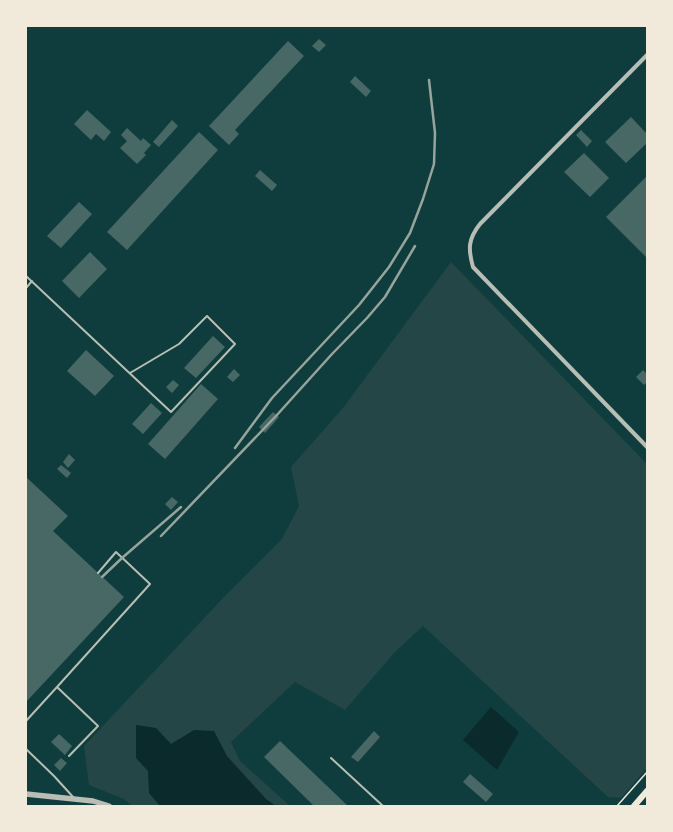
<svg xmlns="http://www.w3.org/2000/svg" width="673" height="832" viewBox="0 0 673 832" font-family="Manrope,sans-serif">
<rect width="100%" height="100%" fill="#0f3d3e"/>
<path fill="#244646" d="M451,262L647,464V768L621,798L608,797L423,626L394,653L345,710L295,682L231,742L240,761L290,806H132L124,799L89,785L84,746L224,597L282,539L299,506L291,467L343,408Z"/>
<path fill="#0a2a2b" d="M491,707L519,732L497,770L463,740Z
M136,725L156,728L171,744L194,730L214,731L227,756L266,799L276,806H160L149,793L148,771L136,758Z"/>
<path fill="#486865" d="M319,39L326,45L319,52L312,46Z
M288,41L304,56L235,130L239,134L229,145L209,126Z
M355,76L371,91L366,97L350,82Z
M87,110L111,132L104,141L96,134L91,140L74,124Z
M631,117L647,134V143L626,163L605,142Z
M172,120L178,126L159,147L153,142Z
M127,128L141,141L143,138L151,145L144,153L146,155L137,164L120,148L127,141L121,135Z
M581,130L592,141L587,147L576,135Z
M199,132L218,150L127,250L107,232Z
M584,153L609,178L590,197L564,172Z
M260,170L277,185L272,191L255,176Z
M647,176V258L606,217Z
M79,202L92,214L61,248L47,236Z
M90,252L107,269L79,298L62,281Z
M213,336L225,347L196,378L184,368Z
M86,350L114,376L95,396L67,371Z
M234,369L240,375L233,382L227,377Z
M643,370L647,374V382L644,385L636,377Z
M173,380L179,385L172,393L166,387Z
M201,384L218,399L165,459L148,444Z
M151,403L162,413L143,434L132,424Z
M273,412L279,417L265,433L259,427Z
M69,454L75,460L68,468L63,462Z
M61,465L71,473L67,478L57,469Z
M26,477L68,516L53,531L124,597L26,702Z
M172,497L178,502L171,510L165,504Z
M374,731L380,737L358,762L351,757Z
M59,734L72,746L65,755L51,742Z
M280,741L348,806H314L264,757Z
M61,758L67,763L60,771L54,765Z
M470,774L493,794L486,802L463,782Z"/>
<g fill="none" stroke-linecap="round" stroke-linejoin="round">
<path stroke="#f1e9da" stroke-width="1.5" d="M617,806L647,772"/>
<path stroke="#b8beb3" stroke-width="2" d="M26,276L171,412L235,344L207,316L179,344L130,373
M26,288L32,281
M57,687L150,584L116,552L98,573
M26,721L57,687L98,726L69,756
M26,749L54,776L74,798
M331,758L383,806
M590,806H600"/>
<path stroke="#b8beb3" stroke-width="4" d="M647,55L480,224C468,239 468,249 473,267L647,447"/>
<path stroke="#b8beb3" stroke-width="5.5" d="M26,794L93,801L109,806"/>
<path stroke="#f1e9da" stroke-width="6" d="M634,806L647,791"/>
<path stroke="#97a49c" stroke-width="2.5" d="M235,448L272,398L359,305L389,267L410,233L423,199L434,164L435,133L429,80
M161,536L276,416L332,354L367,318L385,297L415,246
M102,577L122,558L181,507"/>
</g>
<rect width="673" height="832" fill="none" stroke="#f1e9da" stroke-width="54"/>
</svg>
